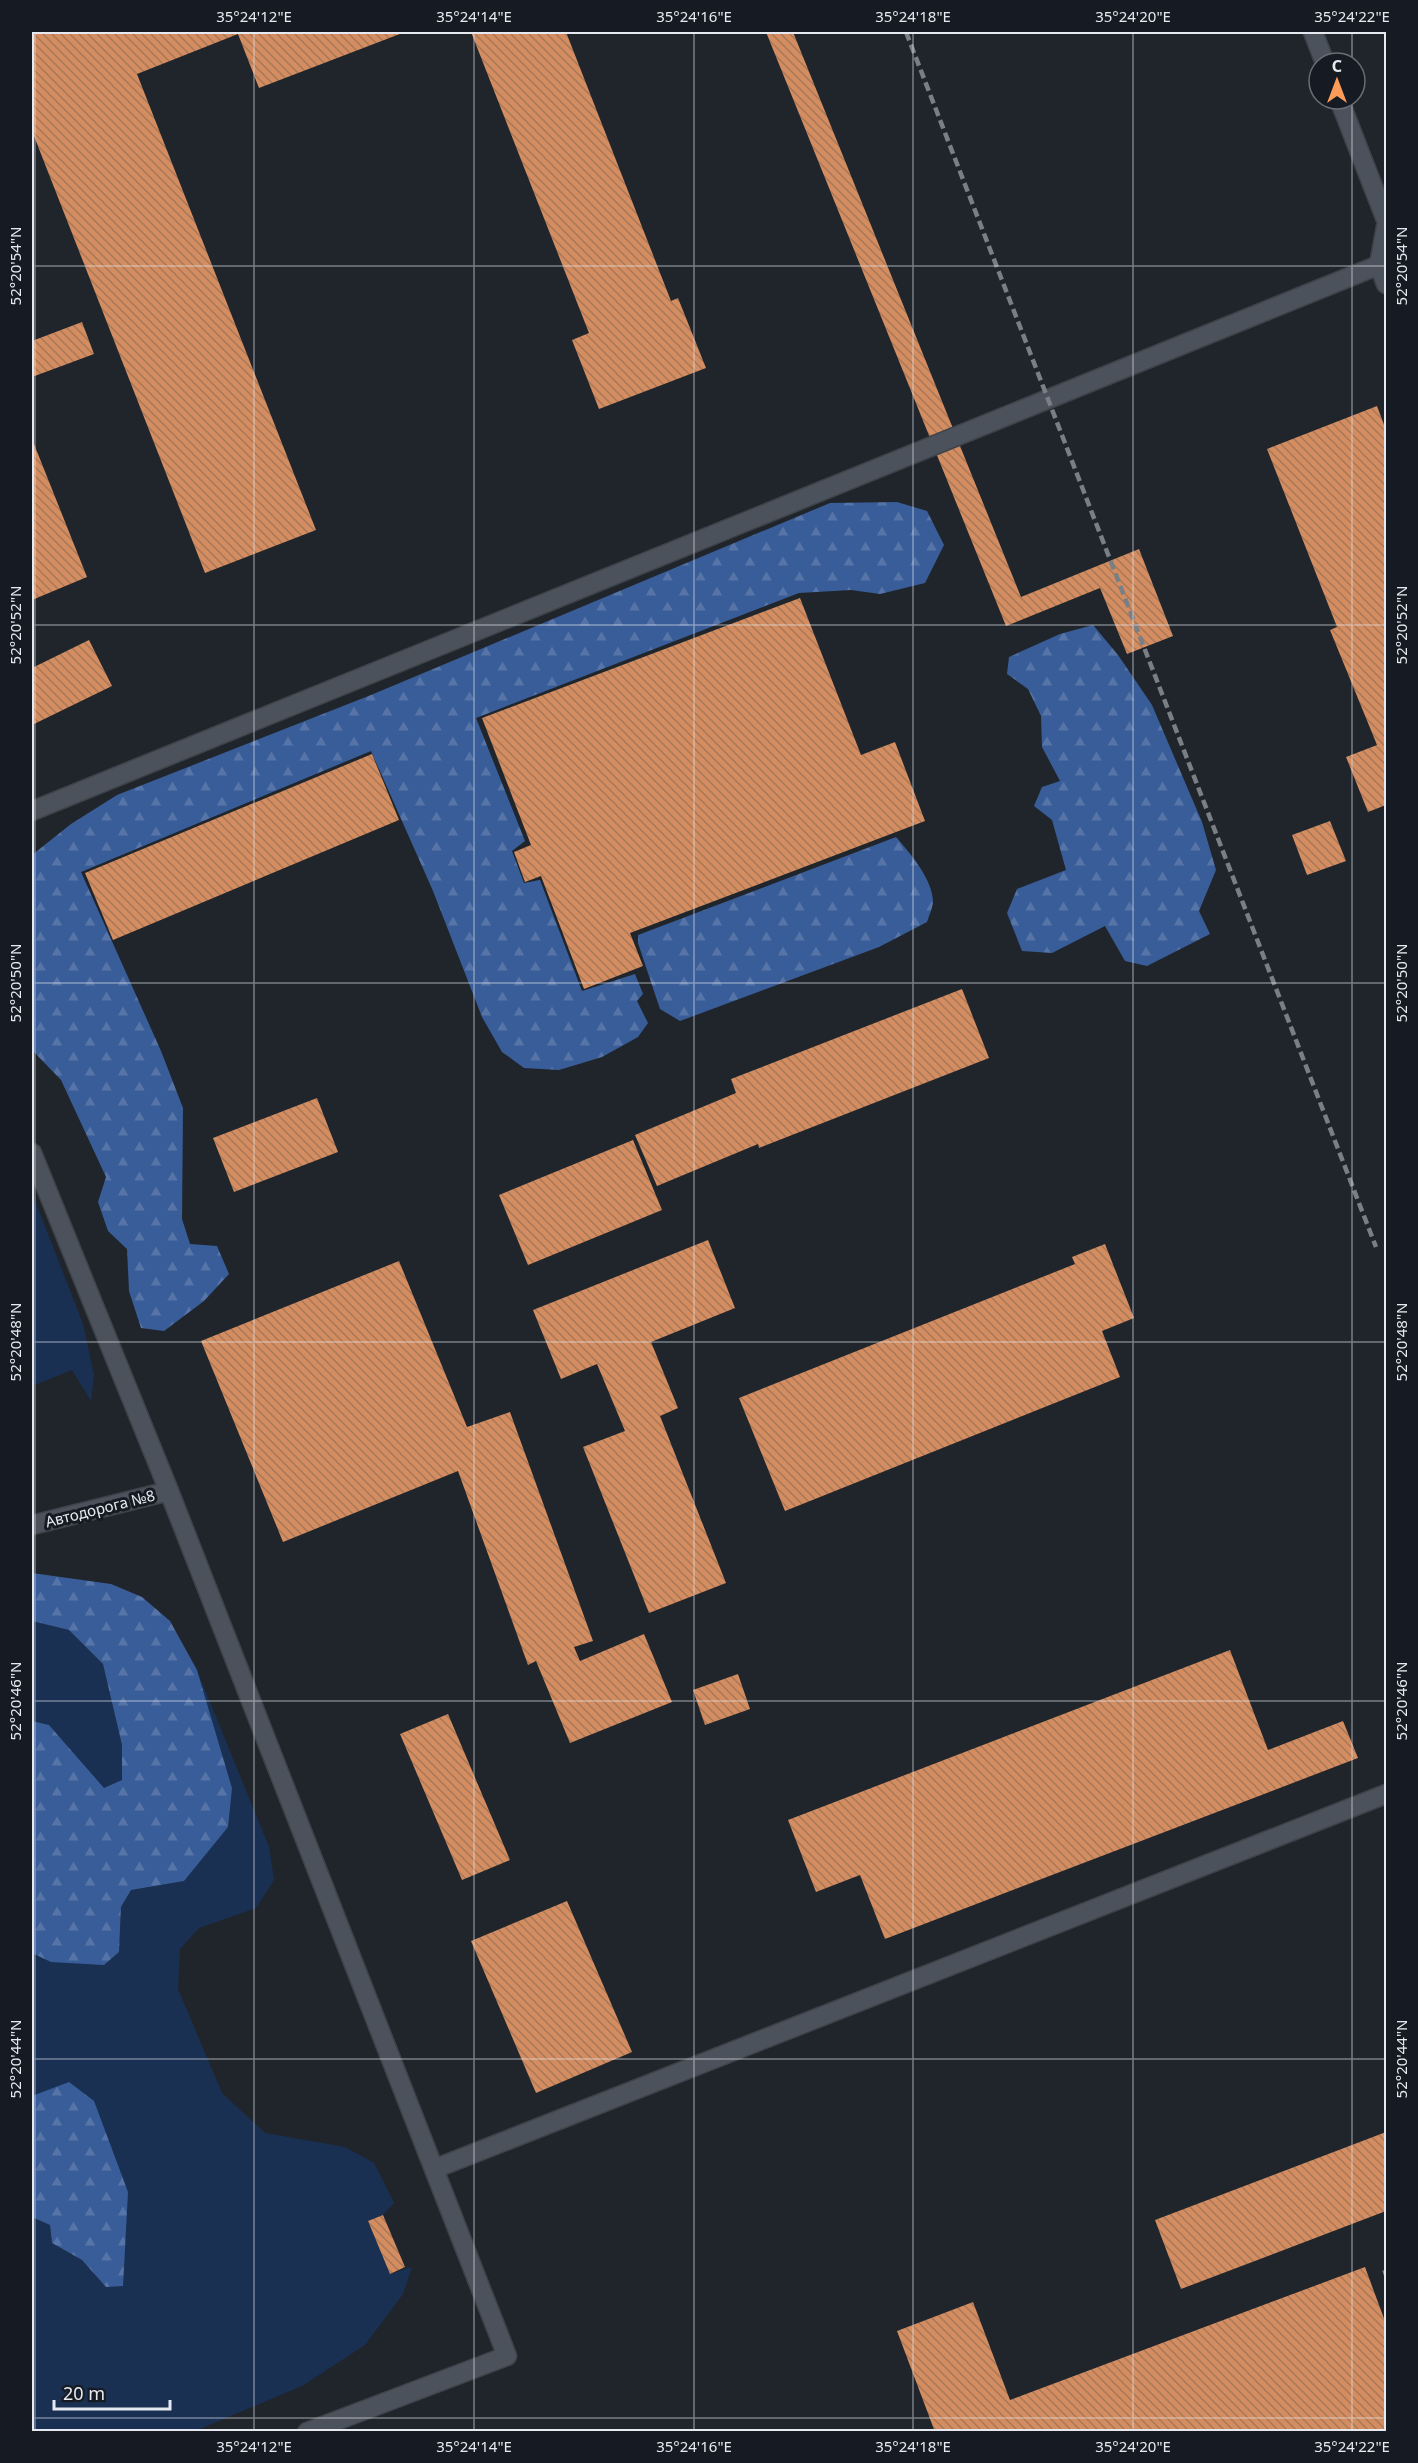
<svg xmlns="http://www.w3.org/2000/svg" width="1418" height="2463" viewBox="0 0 1418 2463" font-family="'Noto Sans',sans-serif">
<defs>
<pattern id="forest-firs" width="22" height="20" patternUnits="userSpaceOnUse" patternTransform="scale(1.5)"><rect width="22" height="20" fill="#395d98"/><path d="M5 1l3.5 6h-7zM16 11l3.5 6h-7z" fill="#5674a7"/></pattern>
<pattern id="building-back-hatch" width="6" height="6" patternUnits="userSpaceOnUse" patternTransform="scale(1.5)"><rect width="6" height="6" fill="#d38d60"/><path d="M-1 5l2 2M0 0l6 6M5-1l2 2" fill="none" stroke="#a87859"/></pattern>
</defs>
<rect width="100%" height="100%" fill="#20252c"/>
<path fill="#1a3053" d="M32,1193L83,1324L94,1375L91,1401L72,1370L32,1386Z
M32,1621L69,1630L103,1664L122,1745V1781L104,1788L49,1725L32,1721Z
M197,1670L269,1847L274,1880L256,1908L199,1928L180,1949L178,1989L222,2093L265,2133L345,2147L374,2163L394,2203L383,2215L368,2222L390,2274L412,2267L403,2294L365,2345L302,2386L195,2431H32V2217L50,2225L52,2243L82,2260L106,2287L33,2096L32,2099V1953L119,1952L121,1907L131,1890L184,1881L232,1788Z"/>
<path fill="url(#forest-firs)" d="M897,502L927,511L944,545L925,583L880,594L851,590L799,593L476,718L525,841L512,851L524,883L540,880L582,991L635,974L643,994L637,1001L648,1023L638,1037L602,1057L559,1070L524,1068L502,1052L482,1017L433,891L371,751L81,872L161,1051L183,1108L182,1219L190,1244L217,1246L229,1274L204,1301L164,1331L141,1328L129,1291L127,1249L108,1231L98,1202L106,1177L61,1080L32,1050V855L71,824L117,795L371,695L830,503Z
M1093,625L1118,655L1152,705L1202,822L1216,870L1199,911L1210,934L1147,966L1125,961L1105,926L1052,953L1022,951L1007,913L1017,889L1066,870L1052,820L1034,806L1042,787L1060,781L1042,747L1041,716L1028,689L1007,674L1009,657L1060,634Z
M896,837C910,853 934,881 933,903C932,909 929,916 927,922L879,947L680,1021L660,1009L638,943V935Z
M32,1573L111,1584L142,1597L170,1621L197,1670L232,1788L228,1827L184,1881L131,1890L121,1907L119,1952L104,1965L51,1962L32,1953V1721L49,1725L104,1788L122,1780V1745L103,1664L69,1630L32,1621Z
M69,2082L94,2101L128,2192L123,2286L106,2287L82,2260L52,2243L50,2225L32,2217V2096Z"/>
<path fill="url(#building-back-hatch)" d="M32,32H405L259,88L238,34L137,74L316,530L205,573L32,131Z
M471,32H566L671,301L678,298L706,368L599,409L572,340L589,333Z
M766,32H793L1021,597L1139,549L1173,636L1127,654L1100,588L1006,626Z
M82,322L94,354L32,377V341Z
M1377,406L1386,430V805L1368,812L1346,757L1377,745L1330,630L1337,627L1267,449Z
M32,439L87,577L32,600Z
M800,598L861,755L895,742L925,821L630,933L643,966L584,989L541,876L525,882L514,852L531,845L482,718Z
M89,640L112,686L32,725V668Z
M372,754L399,820L113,940L85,873Z
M1330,821L1346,861L1307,875L1292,835Z
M962,989L989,1058L759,1148L758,1144L657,1186L635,1135L736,1093L731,1079Z
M317,1098L338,1152L234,1192L213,1138Z
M633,1140L662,1210L528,1265L499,1195Z
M708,1240L735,1308L651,1342L678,1408L660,1416L726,1583L649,1613L583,1447L625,1431L597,1364L561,1379L533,1310Z
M1105,1244L1134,1318L1102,1331L1120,1377L785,1511L739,1398L1075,1264L1072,1257Z
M399,1261L467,1427L510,1412L593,1641L574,1647L580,1661L644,1634L672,1702L570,1743L536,1661L528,1665L458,1471L283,1542L201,1341Z
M1230,1650L1268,1750L1343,1721L1358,1758L885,1939L860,1875L816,1892L788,1820Z
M738,1674L750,1709L705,1725L693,1690Z
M448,1714L510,1860L462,1880L400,1734Z
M567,1901L632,2052L536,2093L471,1941Z
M1386,2132V2211L1181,2289L1155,2220Z
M383,2215L405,2267L390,2274L368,2221Z
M1365,2267L1386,2324V2432H935L897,2331L973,2302L1010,2400Z"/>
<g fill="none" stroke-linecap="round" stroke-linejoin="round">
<g stroke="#3e4349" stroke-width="21">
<path id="lane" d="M1313,32L1325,63
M1339,99L1386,220
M1386,227L1379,265L1386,262
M32,811L1379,265L1386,284"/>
</g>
<g stroke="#3e4349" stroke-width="21">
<path id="street" d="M32,1153L169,1491L507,2356L307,2432
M32,1525L169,1491
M434,2169L1386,1794"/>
</g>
<use href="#lane" stroke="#4c525b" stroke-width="18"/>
<use href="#street" stroke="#4c525b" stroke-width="18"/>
<path stroke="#7a7e85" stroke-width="4.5" stroke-dasharray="9 4.5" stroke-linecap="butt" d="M906,32L1376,1247
M1383,2273L1386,2272"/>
</g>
<path fill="none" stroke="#e6e9ef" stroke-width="1.5" stroke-opacity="0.45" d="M35,32V2432M254,32V2432M474,32V2432M694,32V2432M913,32V2432M1133,32V2432M1352,32V63M1352,99V2432M32,266H1386M32,625H1386M32,983H1386M32,1342H1386M32,1701H1386M32,2059H1386M32,2418H1386"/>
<g text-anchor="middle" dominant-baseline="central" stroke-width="6" stroke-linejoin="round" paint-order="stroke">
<g font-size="15" fill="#e6e9ef" stroke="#161b23">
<text transform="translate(100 1508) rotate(-14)">Автодорога №8</text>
</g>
</g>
<rect width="1418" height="2463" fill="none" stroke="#161b23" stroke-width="66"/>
<g transform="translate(1337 81)"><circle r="28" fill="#161b23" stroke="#696d75" stroke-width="1.5"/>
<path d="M0-4.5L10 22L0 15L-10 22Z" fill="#fe9b59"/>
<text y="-9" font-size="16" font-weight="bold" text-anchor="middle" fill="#e6e9ef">С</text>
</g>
<path d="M54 2400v9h116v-9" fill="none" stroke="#e6e9ef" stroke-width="3"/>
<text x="63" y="2400" font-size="18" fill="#e6e9ef" stroke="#161b23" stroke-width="4.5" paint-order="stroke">20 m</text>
<rect x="33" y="33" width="1352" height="2397" fill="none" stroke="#e6e9ef" stroke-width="2"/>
<g font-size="15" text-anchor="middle" fill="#e6e9ef">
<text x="254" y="22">35°24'12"E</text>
<text x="474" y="22">35°24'14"E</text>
<text x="694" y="22">35°24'16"E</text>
<text x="913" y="22">35°24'18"E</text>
<text x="1133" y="22">35°24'20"E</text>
<text x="1352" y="22">35°24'22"E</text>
<text transform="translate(16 266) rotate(-90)" y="5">52°20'54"N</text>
<text transform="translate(1402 266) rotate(-90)" y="5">52°20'54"N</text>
<text transform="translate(16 625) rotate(-90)" y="5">52°20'52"N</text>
<text transform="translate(1402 625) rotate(-90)" y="5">52°20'52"N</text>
<text transform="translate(16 983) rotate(-90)" y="5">52°20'50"N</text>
<text transform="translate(1402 983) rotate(-90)" y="5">52°20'50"N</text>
<text transform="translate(16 1342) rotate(-90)" y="5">52°20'48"N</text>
<text transform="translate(1402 1342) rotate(-90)" y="5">52°20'48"N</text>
<text transform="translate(16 1701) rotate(-90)" y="5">52°20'46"N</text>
<text transform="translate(1402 1701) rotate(-90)" y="5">52°20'46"N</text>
<text transform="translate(16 2059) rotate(-90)" y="5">52°20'44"N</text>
<text transform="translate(1402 2059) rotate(-90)" y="5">52°20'44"N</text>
<text x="254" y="2452">35°24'12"E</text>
<text x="474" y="2452">35°24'14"E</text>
<text x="694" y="2452">35°24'16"E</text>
<text x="913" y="2452">35°24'18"E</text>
<text x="1133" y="2452">35°24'20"E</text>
<text x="1352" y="2452">35°24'22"E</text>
</g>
</svg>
